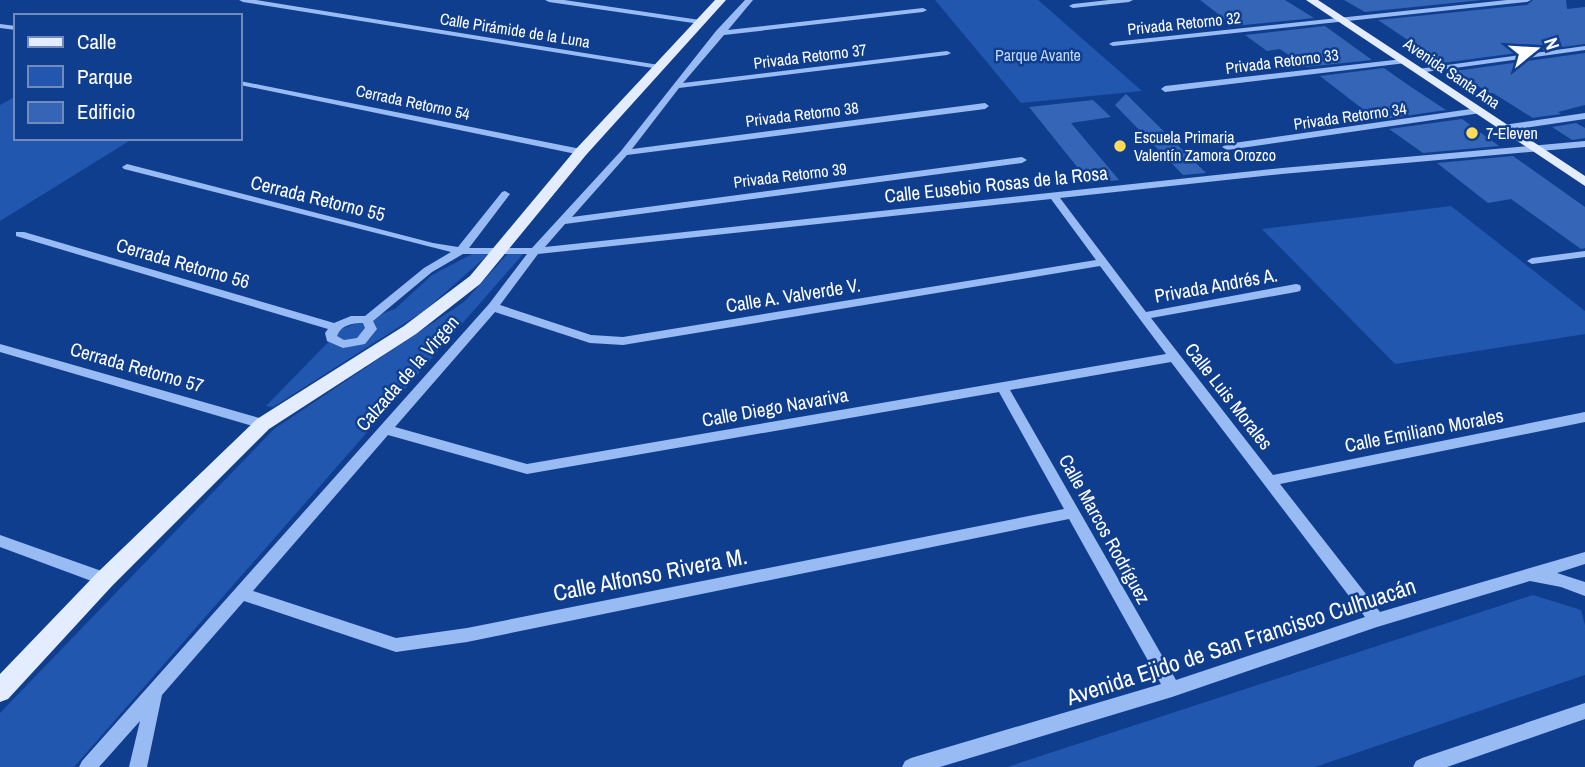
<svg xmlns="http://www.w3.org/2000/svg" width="1585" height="767" viewBox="0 0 1585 767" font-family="'Archivo Narrow',sans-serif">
<rect width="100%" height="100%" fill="#103e8f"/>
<path fill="#2157ae" d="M935,0H1038L1142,91L1021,103Z
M16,96V138H134L0,221V105Z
M1451,206L1585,311V334L1395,364L1262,229Z
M511,250L524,253L74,767H0V713L274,429L464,302Z
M476,252L489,254L424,311L273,407L266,406L341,329L395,309L432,275Z
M1533,595L1581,610L1585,625V675L1315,767H1007Z"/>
<path fill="#3465b6" d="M1200,0H1285L1314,18L1234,26Z
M1344,0H1482L1365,12Z
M1533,0H1566L1567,9L1585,7V44L1442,63L1378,20L1527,5Z
M1325,26L1372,60L1306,67L1280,49L1267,51L1245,35Z
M1585,53V105L1558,112L1561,114L1538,117L1533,118L1493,93H1489L1455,71Z
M1384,68L1411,87L1446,110L1377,120L1320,76Z
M1126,94L1206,173L1183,175L1115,105Z
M1093,100L1111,117L1071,123L1119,180L1090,183L1029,107Z
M1462,119L1499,146L1423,153L1389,129Z
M1576,123L1585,128V138L1572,140L1552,127Z
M1513,156L1585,207V248L1581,249L1511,199L1488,203L1437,163Z"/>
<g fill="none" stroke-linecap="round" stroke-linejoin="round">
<path fill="#99bbf3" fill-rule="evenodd" d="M239,0H256L659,65L663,67L659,69L243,2Z
M545,0H564L700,20L704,22L700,24L549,2Z
M745,0H753L728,30L923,8L927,10L923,12L724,35L683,83L947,51L951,53L947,55L679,88L632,149L985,103L989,106L985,109L627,155L572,217L1022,157L1027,160L1022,163L565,224L545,247L1282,168L1585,141V147L1282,174L1060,198L1146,312L1296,284L1300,285L1301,288L1300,291L1296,292L1151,318L1273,475L1585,412V422L1280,484L1380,612L1585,552V564L1557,573L1585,582V596L1561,587L1530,581L1377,627L1172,697L940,767H902L905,761L911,758L1161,684L1069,519L467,642L396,652L244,601L162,695L147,767H129L140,721L99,767H79L82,761L489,304L527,254H463L432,272L373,321L377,329L365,344L343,348L327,341L325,333L328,329L16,236V232H24L334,323L351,316H365L424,268L451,252L124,169L122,167L127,164L433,243L458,247L502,192L505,191L510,194L469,248H532L621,151L716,31ZM1051,199L1096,260L623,337L591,335L500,305L538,254ZM1100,266L1166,354L527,464L395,427L495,312L590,343L623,345ZM363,323L365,328L357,338L344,340L337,336C341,325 352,323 363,323ZM1171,362L1365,617L1176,680L1010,390ZM999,392L1064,509L467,628L396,638L253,591L388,435L527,474Z
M1109,0H1133L1129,2L1073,8L1069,6L1073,4Z
M1507,0H1531L1527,2L1113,46L1109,44L1113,42Z
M0,24L16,26V30L0,28Z
M1585,46V50L1418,73L1414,71L1418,69Z
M1403,59H1406V63L1165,92L1161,89L1165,86Z
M240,81L581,149L586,152L581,155L240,85Z
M1478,108L1481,109V113L1227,150L1222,147L1227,144Z
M1585,113V119L1503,131L1499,128L1503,125Z
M1585,251V257L1532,264L1527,261L1532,258Z
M0,344L263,419L268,421L269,424L268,427L263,429L0,352Z
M0,535L110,574L112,579L110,584L105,586L0,547Z
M1585,703V719L1447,767H1413L1416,761L1422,758Z"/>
<path fill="#e4edff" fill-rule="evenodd" d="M715,0H726L586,155L480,284L416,334L269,429L112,586L8,699L0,702V674L98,572L257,419L404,326L470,276L576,149Z
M1306,0H1318L1585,176V186Z"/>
</g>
<g fill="#ffdb5a" stroke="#103e8f" stroke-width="2.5">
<circle cx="1472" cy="133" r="7"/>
<circle cx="1120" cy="146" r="7"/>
</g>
<g text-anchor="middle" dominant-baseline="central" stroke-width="5" stroke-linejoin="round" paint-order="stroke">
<g font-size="16" fill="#fff" stroke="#103e8f">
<text transform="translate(1184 23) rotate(-6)">Privada Retorno 32</text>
<text transform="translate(515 30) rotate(9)">Calle Pirámide de la Luna</text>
<text transform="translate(810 56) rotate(-7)">Privada Retorno 37</text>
<text transform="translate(1282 61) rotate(-7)">Privada Retorno 33</text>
<text transform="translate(1452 73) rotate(34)">Avenida Santa Ana</text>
<text transform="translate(413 102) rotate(12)">Cerrada Retorno 54</text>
<text transform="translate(802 114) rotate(-7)">Privada Retorno 38</text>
<text transform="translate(1350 116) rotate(-8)">Privada Retorno 34</text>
<text transform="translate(790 175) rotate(-7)">Privada Retorno 39</text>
</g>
<g font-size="16" fill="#c0d8fd" stroke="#103e8f">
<text x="1038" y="55">Parque Avante</text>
</g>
<g font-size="16" fill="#fff" stroke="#103e8f" text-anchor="start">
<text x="1486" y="133">7-Eleven</text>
<text x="1134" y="137">Escuela Primaria<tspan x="1134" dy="18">Valentín Zamora Orozco</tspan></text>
</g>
<g font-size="19" fill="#fff" stroke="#103e8f">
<text transform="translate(996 184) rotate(-6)">Calle Eusebio Rosas de la Rosa</text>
<text transform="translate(318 198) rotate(14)">Cerrada Retorno 55</text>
<text transform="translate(183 263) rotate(16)">Cerrada Retorno 56</text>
<text transform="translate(1216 285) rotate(-10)">Privada Andrés A.</text>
<text transform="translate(793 295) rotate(-9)">Calle A. Valverde V.</text>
<text transform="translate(137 367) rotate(16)">Cerrada Retorno 57</text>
<text transform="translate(407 373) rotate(-49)">Calzada de la Virgen</text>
<text transform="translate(1229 396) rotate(52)">Calle Luis Morales</text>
<text transform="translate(775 407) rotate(-10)">Calle Diego Navariva</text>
<text transform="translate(1424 430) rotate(-11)">Calle Emiliano Morales</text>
<text transform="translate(1105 529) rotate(61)">Calle Marcos Rodríguez</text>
</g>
<g font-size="23" fill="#fff" stroke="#103e8f">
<text transform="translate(650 574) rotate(-11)">Calle Alfonso Rivera M.</text>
<text transform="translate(1241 641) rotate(-18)">Avenida Ejido de San Francisco Culhuacán</text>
</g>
</g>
<rect x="14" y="14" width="228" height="126" fill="#103e8f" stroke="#708bbc" stroke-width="2"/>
<rect x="28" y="37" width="35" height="10" fill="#e4edff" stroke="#708bbc" stroke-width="2"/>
<text x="77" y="49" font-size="21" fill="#ffffff">Calle</text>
<rect x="28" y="66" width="35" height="21" fill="#2157ae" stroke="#708bbc" stroke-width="2"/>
<text x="77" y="84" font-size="21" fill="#ffffff">Parque</text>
<rect x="28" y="102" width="35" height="21" fill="#3465b6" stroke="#708bbc" stroke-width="2"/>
<text x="77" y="119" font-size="21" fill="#ffffff">Edificio</text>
<g transform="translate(1536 49) rotate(72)" stroke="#103e8f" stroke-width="5" paint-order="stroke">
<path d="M0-5L12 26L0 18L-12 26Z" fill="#ffffff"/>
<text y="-10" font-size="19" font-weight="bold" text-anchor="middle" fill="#ffffff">N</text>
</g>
</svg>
